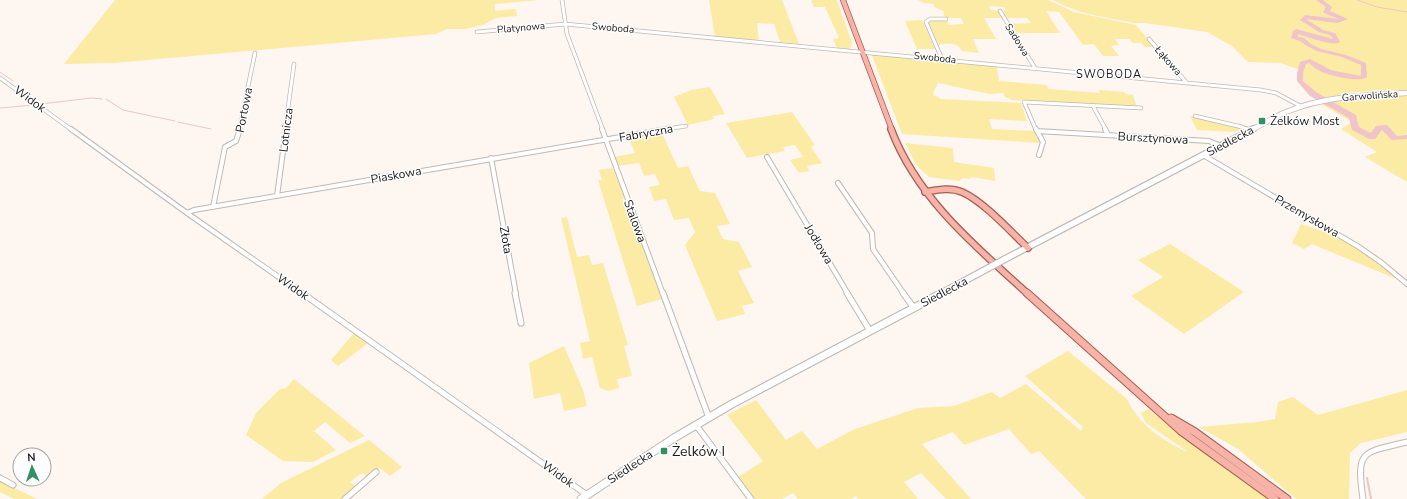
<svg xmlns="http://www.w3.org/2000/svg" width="1407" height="499" viewBox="0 0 1407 499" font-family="'Nunito Sans',sans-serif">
<rect width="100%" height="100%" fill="#fef6f1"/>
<path fill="#fceba5" d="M115,0H539L495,4V11L516,9L517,16L496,18L483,25L465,29H447L436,34L114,63L64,64Z
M709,0H782L799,44L780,42L774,24L757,23L759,41L715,37Z
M811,0H837L852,43L850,49L837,48L833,39L839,38L825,7H814Z
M918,0H1048L1074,12L1136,25L1155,47H1145L1141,43H1133L1129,39H1115L1119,45L1111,46L1119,56H1103L1094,44L1083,45L1059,12L1046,11L1060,33H1017L1010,24L1031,23L1027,18H1007L1003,11L1006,10L1004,7L989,6L991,10L998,11L1002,18H984L996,39H973L979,53L962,51C958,42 947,43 939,45L928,21L947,20L949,25L964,24L961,18H946L943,13L944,11L934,7V4L924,3Z
M1053,0H1407V90L1355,92L1322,98C1312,92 1300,85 1303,71L1280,63L1248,62L1232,46L1207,32L1145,23H1134L1088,14L1065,6Z
M922,20L935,49H917L905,21Z
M871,53L997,66L999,81L1047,85L1048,89L1100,93L1099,90L1124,92L1125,94L1133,95L1137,107L1012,100L1005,97L1003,93L990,94L938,83L933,93L934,96L939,97L940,99L1021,103L1027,121L989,119L992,129L1034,131L1040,143L902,134Z
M710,87L725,114L713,116L714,119L688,125L674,97L691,90Z
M1407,95V182L1365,157L1377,152L1341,129L1352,122L1321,104L1354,98Z
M792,112L815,145L811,147L822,163L807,166L809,171L799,173L790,160L803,157L795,145L783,147L785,151L747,158L726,123Z
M1190,116L1242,129L1235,132L1197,130Z
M661,131L678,168L688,166L700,191L715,193L730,224L717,226L723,239L739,242L752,267L738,271L754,303L742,306L745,314L717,321L685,245L695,232L689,218L674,220L666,199L654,201L649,187L660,185L655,174L644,176L639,163L617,166L614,157L635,153L628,137Z
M905,143L953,148L954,162L994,168L995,181L972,177L970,179L963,178L959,181L929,177L916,165Z
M613,168L625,198L622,199L629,220L633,219L662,299L637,306L598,180H602L599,170Z
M567,217L577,257L589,255L592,265L603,263L628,345L624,346L632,376L617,379L619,388L608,391L600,388L592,357L583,359L580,343L590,341L561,218Z
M1301,224L1335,235L1371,256L1396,277L1394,278L1312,244L1304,249L1292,243Z
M1170,244L1244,292L1184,334L1131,296L1163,277L1138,260Z
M354,333L368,343L338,366L331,360Z
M564,346L583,390L587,406L564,411L560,393L534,399L529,363Z
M1068,351L1127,399C1139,425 1163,441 1188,452L1146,423L1141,413L1148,409L1186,440L1268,499H1086L1039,451L1031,454L1009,429L964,445L953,432L922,444L971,499H946L921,473L904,482L918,499H859L856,496L851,499H798L793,493L782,499H755L738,477L763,461L727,415L756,400L786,440L802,431L817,449L855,429L918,408L954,406L992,392L1000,398L1026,384L1081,431L1083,427L1025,376Z
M294,379L365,436L350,443L325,422L314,431L336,450L313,462L283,461L246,435L256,413L280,389L286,388Z
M1407,390V432L1361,443L1350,453L1349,499H1296L1238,449L1199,427L1257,422L1275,419L1278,402L1293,397L1318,415Z
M369,440L402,467L390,476L380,468L368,477L362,473L350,482L357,487L343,499H262L281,483Z
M0,481L37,499H14L0,492Z"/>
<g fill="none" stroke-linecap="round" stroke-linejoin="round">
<path stroke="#f1c4ca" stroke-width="1" d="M1357,0L1377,7L1407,12
M0,72L13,81
M106,99L123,110L175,121
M41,104L91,98L102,99
M0,108L35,105
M178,122L211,129"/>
<path stroke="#f1c4ca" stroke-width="2" d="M1367,478L1371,499"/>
<path fill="#f1c4ca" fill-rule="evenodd" d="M1316,0H1323L1332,7L1330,11L1348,19L1337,23L1306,19L1323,30L1335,33L1340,42C1333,47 1308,37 1298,34V37L1304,38L1311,44L1321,49L1346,55L1366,63L1367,77C1360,83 1331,76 1322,72C1317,70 1313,66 1309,63L1306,64L1303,73V81L1316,92L1356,115L1359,127L1371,133L1376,126L1387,125L1397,136L1407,135V139L1392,140L1382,130L1375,139H1369L1352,130L1349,118L1310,96L1297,81V73L1300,62L1310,59L1331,70L1361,76V65L1342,57L1317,51L1307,46L1300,41L1291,38L1293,31L1296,29L1333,39L1330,35L1319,32L1300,20L1305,15L1339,19L1324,13L1323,12L1326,7Z"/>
<g stroke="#bfb8b4" stroke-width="4.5">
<path id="minor-far2" d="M562,0L567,34L603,130
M1000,11L1035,68
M477,32L565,24L1261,90L1276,93L1302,107
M1149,39L1186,82
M942,59L926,22L930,19H946
M0,78L72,130
M1093,106L1106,130
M1195,116L1242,127L1248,130
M239,130L255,53
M285,130L294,64
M661,130L686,126
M1036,130L1024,102L1141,108"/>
</g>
<g stroke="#bfb8b4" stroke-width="6">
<path id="minor-far1" d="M71,129L187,213L303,294
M602,129L663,294
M1036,129L1043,142L1039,155
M1105,129L1108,135
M1246,129L1249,131
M1037,131L1209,141L1221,146
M1203,155L1359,247L1382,263L1407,284
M767,157L848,294
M491,158L516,294
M838,183L872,233L873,249L904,294
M277,196L286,129
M213,207L225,147L236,141L240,129
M187,213L194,210L667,129"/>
</g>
<g stroke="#bfb8b4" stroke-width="7">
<path id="minor" d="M302,293L587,495
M515,293L521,323
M663,293L709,418
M847,293L870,331
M903,293L914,308
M696,425L751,499
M0,478L13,485
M345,499L376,472
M1363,499C1356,449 1362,453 1407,442"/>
</g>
<g stroke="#bfb8b4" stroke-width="6">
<path id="secondary-far2" d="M1251,130C1263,124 1274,117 1286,112C1324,96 1367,95 1407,93"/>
</g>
<g stroke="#bfb8b4" stroke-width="8">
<path id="secondary-far1" d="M1005,259L1253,129
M940,294L981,272"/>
</g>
<g stroke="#bfb8b4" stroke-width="9">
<path id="secondary" d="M581,499L674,438L732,404L942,293"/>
</g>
<g stroke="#a75d50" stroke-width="6">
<path id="primary-far2" d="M843,0L892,130"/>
</g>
<g stroke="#a75d50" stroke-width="8">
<path id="primary-far1" d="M891,129C917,198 975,246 1028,294
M925,192C937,190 950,187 962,192C983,201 1011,232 1028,248"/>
</g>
<g stroke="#a75d50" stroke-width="9">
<path id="primary" d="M1027,293L1181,431L1275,499
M1171,418L1195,432L1287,499"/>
</g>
<use href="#minor-far2" stroke="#fff" stroke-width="3"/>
<use href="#minor-far1" stroke="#fff" stroke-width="4"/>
<use href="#minor" stroke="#fff" stroke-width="5"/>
<use href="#secondary-far2" stroke="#fff" stroke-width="4.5"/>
<use href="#secondary-far1" stroke="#fff" stroke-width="5.5"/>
<use href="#secondary" stroke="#fff" stroke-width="7"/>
<use href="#primary-far2" stroke="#f7b3a7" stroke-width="4.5"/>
<use href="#primary-far1" stroke="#f7b3a7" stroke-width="5.5"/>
<use href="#primary" stroke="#f7b3a7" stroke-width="7"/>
<g stroke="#bfb8b4" stroke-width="8" stroke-linecap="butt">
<path id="secondary-bridge" d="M981,272L1005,259"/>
</g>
<use href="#secondary-bridge" stroke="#fff" stroke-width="5.5"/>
</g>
<g fill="#328f66" stroke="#fff" stroke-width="1.5">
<rect x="1258" y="117" width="8" height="8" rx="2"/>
<rect x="660" y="447" width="8" height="8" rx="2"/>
</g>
<g text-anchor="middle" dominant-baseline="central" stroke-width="3" stroke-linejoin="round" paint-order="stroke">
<g font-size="10" fill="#1d1a19" stroke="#fff">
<text transform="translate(521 28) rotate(-5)">Platynowa</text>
<text transform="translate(613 28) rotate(5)">Swoboda</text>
<text transform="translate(1017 40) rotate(58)">Sadowa</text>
<text transform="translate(935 58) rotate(6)">Swoboda</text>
<text transform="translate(1168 61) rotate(49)">Łąkowa</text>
<text transform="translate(1370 96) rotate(-4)">Garwolińska</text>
</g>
<g font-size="11" letter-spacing="1" fill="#1d1a19" stroke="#fff">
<text x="1109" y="74">SWOBODA</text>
</g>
<g font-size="12" fill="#1d1a19" stroke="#fff">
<text transform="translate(30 99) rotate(36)">Widok</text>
<text transform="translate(244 110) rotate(-79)">Portowa</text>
<text transform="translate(286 130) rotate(-83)">Lotnicza</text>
<text transform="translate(646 133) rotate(-10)">Fabryczna</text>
<text transform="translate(1153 138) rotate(3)">Bursztynowa</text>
<text transform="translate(1230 141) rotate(-28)">Siedlecka</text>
<text transform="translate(396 175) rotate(-10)">Piaskowa</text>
<text transform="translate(1307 216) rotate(30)">Przemysłowa</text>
<text transform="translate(635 221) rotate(70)">Stalowa</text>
<text transform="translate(506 240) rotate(80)">Złota</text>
<text transform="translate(819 244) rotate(59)">Jodłowa</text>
<text transform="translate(293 287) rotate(35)">Widok</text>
<text transform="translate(944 292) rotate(-28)">Siedlecka</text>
<text transform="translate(630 467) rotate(-33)">Siedlecka</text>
<text transform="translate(558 474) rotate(36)">Widok</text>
</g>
<g font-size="12" fill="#1d1a19" stroke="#fff" text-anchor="start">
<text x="1270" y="121">Żelków Most</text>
</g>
<g font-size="14" fill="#1d1a19" stroke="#fff" text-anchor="start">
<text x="672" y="451">Żelków I</text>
</g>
</g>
<g transform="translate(32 467) rotate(357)"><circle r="19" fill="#ffffff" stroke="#a5a3a3"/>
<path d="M0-3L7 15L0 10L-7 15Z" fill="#328f66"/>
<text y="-6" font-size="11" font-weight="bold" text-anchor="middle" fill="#1d1a19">N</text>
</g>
</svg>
